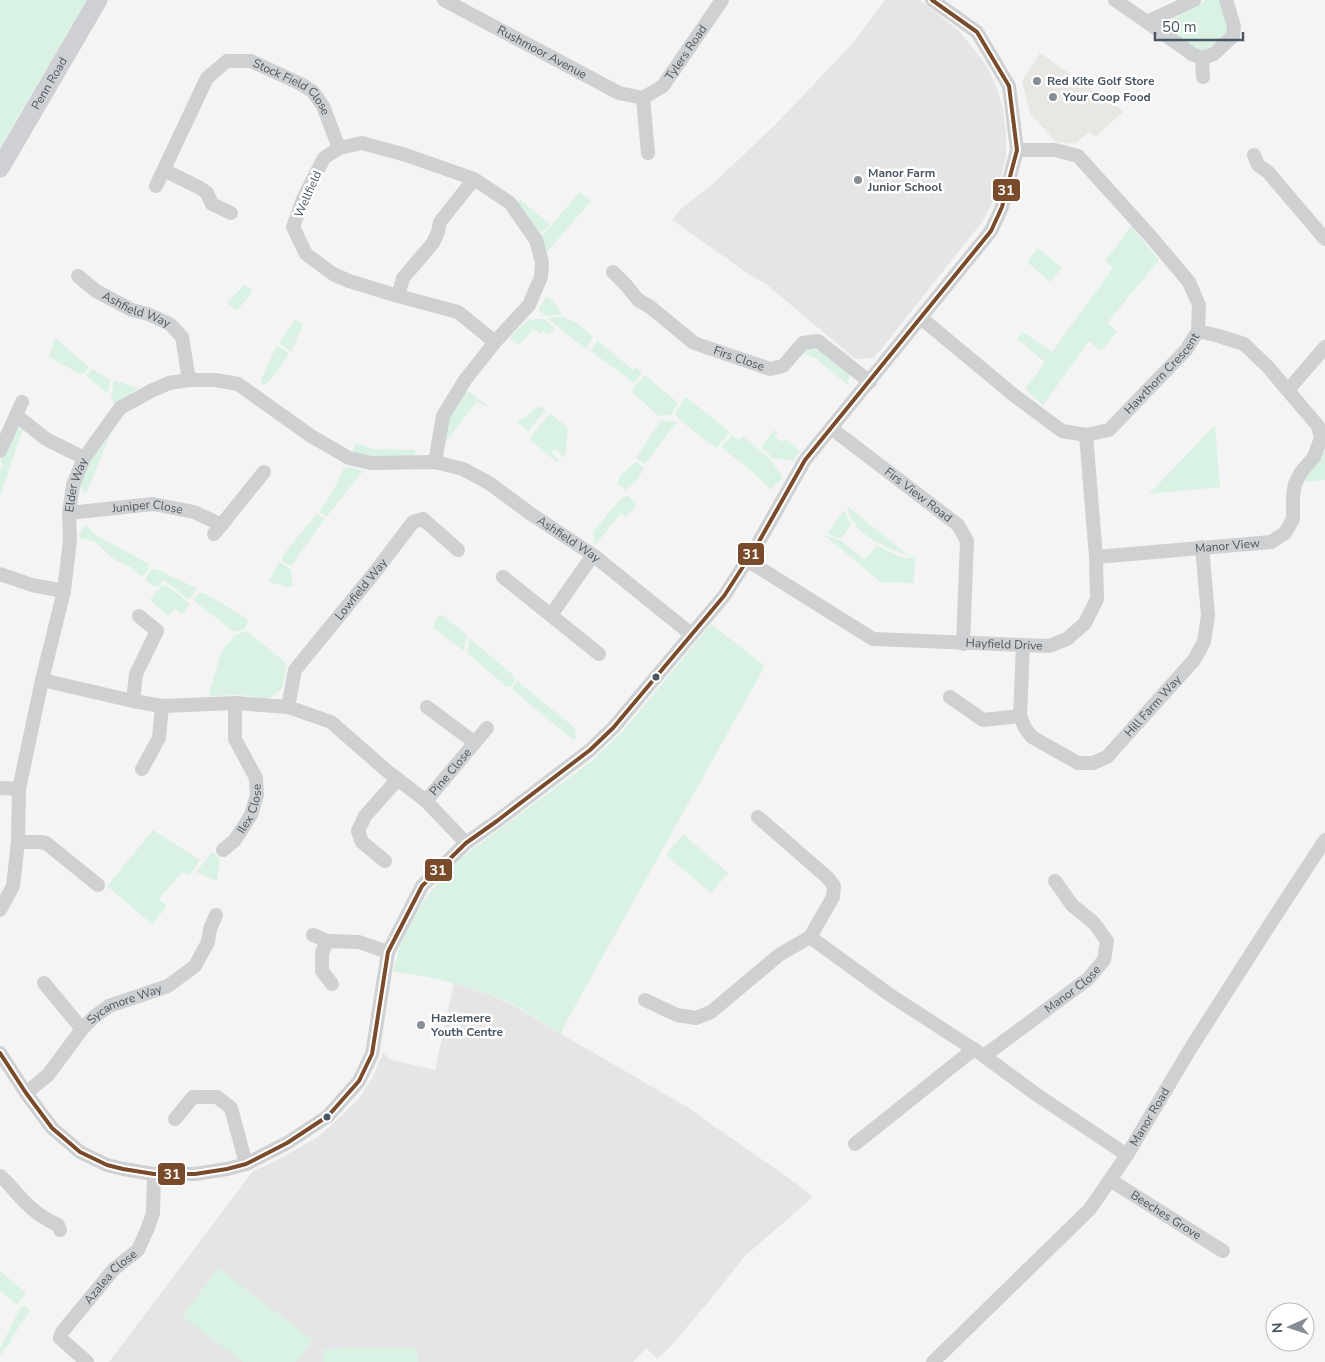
<svg xmlns="http://www.w3.org/2000/svg" width="1325" height="1362" font-family="'Nunito Sans',sans-serif">
<rect width="100%" height="100%" fill="#f4f4f4"/>
<polygon fill="#e8e7e3" points="1040,53 1118,107 1123,112 1095,137 1089,132 1075,144 1056,142 1030,113 1022,81"/>
<g fill="#e6e5e6">
<polygon points="885,0 920,0 959,31 976,52 986,65 997,88 1003,109 1006,133 1006,156 1001,178 992,204 982,222 874,358 855,359 766,284 750,275 672,220 680,210 715,182 777,123 852,44"/>
<polygon points="454,983 490,995 514,1006 556,1031 687,1107 797,1184 813,1197 744,1257 710,1300 669,1348 657,1359 646,1348 633,1362 109,1362 253,1171 269,1164 299,1148 319,1136 341,1116 359,1098 372,1078 383,1053 391,1060 435,1070"/>
</g>
<g fill="#d9f2e3">
<polygon points="0,0 87,0 0,148"/>
<polygon points="1206,0 1219,0 1222,2 1230,28 1226,38 1210,51 1194,51 1173,34 1171,18"/>
<polygon points="580,192 591,201 546,253 541,237"/>
<polygon points="519,199 550,224 539,235 531,221 518,203"/>
<polygon points="1131,226 1159,260 1107,323 1117,332 1101,351 1089,341 1043,405 1025,389 1045,362 1017,339 1023,332 1052,352 1113,268 1105,261"/>
<polygon points="1038,248 1062,268 1050,282 1027,262"/>
<polygon points="244,285 253,290 237,311 227,303"/>
<polygon points="546,296 553,301 562,314 546,316 538,310 544,301"/>
<polygon points="563,317 577,323 593,337 586,349 547,318"/>
<polygon points="295,319 303,324 291,352 279,343"/>
<polygon points="532,319 544,319 555,328 549,335 543,330 540,333 533,329 519,345 510,338 521,326"/>
<polygon points="55,338 89,367 85,373 78,373 49,357"/>
<polygon points="597,340 633,370 636,367 642,373 634,383 591,351"/>
<polygon points="278,346 289,354 277,372 265,385 262,384 261,380 276,347"/>
<path d="M810,349C824,349 839,366 850,374L848,385L815,358L814,357L812,358L804,352Z"/>
<polygon points="92,369 110,380 109,391 106,392 86,376"/>
<polygon points="645,375 678,403 671,415 659,416 631,391"/>
<polygon points="114,380 138,388 116,404 114,403 111,395"/>
<polygon points="468,391 488,406 486,407 477,401 446,442 442,437 443,427 464,393"/>
<polygon points="686,397 730,432 716,448 680,420 675,413"/>
<path d="M539,407H542L546,410L528,431L520,424L519,425L517,424L518,421C527,418 530,410 539,407Z"/>
<polygon points="550,413 568,428 565,458 555,449 551,453 559,460 558,463 529,439"/>
<polygon points="661,420 677,422 645,464 636,458"/>
<polygon points="1215,425 1220,487 1149,494"/>
<polygon points="18,428 23,429 0,496 0,470 3,465 1,461 2,456"/>
<polygon points="113,428 86,494 78,485 88,458"/>
<polygon points="774,430 777,433 775,437 782,442 785,439 800,451 793,461 773,458 761,447"/>
<polygon points="732,435 739,440 743,436 771,460 783,478 774,486 771,490 755,474 721,447"/>
<polygon points="355,443 375,449 416,450 414,456 391,459 352,454"/>
<path d="M1325,450V480L1304,482C1309,470 1320,463 1325,450Z"/>
<polygon points="636,462 644,468 638,479 625,490 617,483 622,474"/>
<polygon points="349,467 363,471 327,516 319,512 332,493 344,468"/>
<polygon points="628,496 637,504 626,517 621,513 595,545 593,532 621,498"/>
<path d="M847,506L909,556C884,546 853,536 847,506Z"/>
<polygon points="844,510 851,525 841,538 827,534"/>
<polygon points="317,514 324,519 293,564 288,565 281,559 290,546"/>
<path d="M85,525L96,535L149,564C149,570 145,575 141,576L129,566L115,560L94,541L82,539L79,537V534Z"/>
<polygon points="824,535 842,541 863,559 865,559 877,546 903,558 915,557 914,583 881,582"/>
<polygon points="278,563 282,563 291,570 293,586 288,587 269,582"/>
<polygon points="152,569 156,569 196,588 196,590 190,598 187,598 164,580 159,586 153,586 146,581 146,577"/>
<polygon points="166,585 189,603 189,606 182,614 175,608 168,616 150,600 157,591 158,591 162,586"/>
<polygon points="200,593 204,593 246,618 248,621 245,629 234,632 193,600"/>
<polygon points="442,615 467,635 464,651 433,627 438,616"/>
<path d="M711,624L765,666L564,1026L562,1034L556,1031C542,1023 529,1013 514,1005C478,987 432,976 393,972L400,944L416,911L440,880L462,857L593,760L624,730Z"/>
<path d="M247,631L286,663C287,669 283,682 282,689L268,699L241,695L211,696L209,694L221,652L235,635Z"/>
<polygon points="469,638 512,674 515,679 512,686 507,687 467,653"/>
<polygon points="517,681 575,728 576,739 573,740 512,689"/>
<polygon points="153,830 200,860 190,875 182,872 159,899 167,906 152,924 107,886"/>
<polygon points="683,834 728,873 711,893 666,855"/>
<polygon points="212,852 220,858 217,881 196,872"/>
<polygon points="218,1268 313,1340 296,1362 243,1362 182,1316"/>
<polygon points="0,1271 26,1293 18,1304 14,1303 0,1291"/>
<polygon points="21,1306 24,1306 31,1310 11,1338 12,1340 0,1355 0,1349"/>
<polygon points="417,1348 418,1362 323,1362 323,1349"/>
</g>
<g fill="none" stroke-linecap="round" stroke-linejoin="round">
<g stroke="#ced0d2" stroke-width="14">
<path id="s1" d="M444,0L619,93L643,98"/>
<polyline points="1115,0 1147,22 1194,0"/>
<polyline points="1147,22 1192,54 1202,58 1214,54 1233,36 1234,26 1226,0"/>
<polyline points="1202,58 1203,77"/>
<path id="s2" d="M643,98L663,86L722,0"/>
<polyline points="643,98 648,153"/>
<polyline points="1254,155 1258,165 1268,172 1325,239"/>
<polyline points="164,170 200,188 207,193 212,204 231,213"/>
<path id="s3" d="M156,186L207,78L227,61H251L303,85L313,92L323,106L339,148"/>
<path id="s4" d="M613,272L626,285L638,300L649,306L694,343L770,369L783,366L803,343L818,341L870,382"/>
<path id="s5" d="M78,276L96,291L132,310L148,314L170,324L182,337L189,380"/>
<polyline points="398,296 458,312 495,342"/>
<path id="s6" d="M921,318L1015,396L1062,431L1086,435L1109,430L1186,350L1198,331L1199,305L1189,282L1152,238L1078,156L1055,150H1017"/>
<polyline points="1198,331 1219,336 1244,344 1268,367 1318,426 1321,438 1325,439"/>
<polyline points="1288,390 1325,347"/>
<polyline points="17,416 46,439 84,458"/>
<path id="s7" d="M831,428L958,525L967,541L963,644"/>
<polyline points="0,451 22,402"/>
<polyline points="435,462 443,416 465,380 495,342 529,305 541,277 542,262 536,240 510,203 474,179 406,155 362,143 339,148 324,158 303,199 293,227 306,254 333,274 349,281 398,296 403,278 433,243 438,232 440,222 474,179"/>
<path id="s8" d="M69,513L153,504L194,512L222,525"/>
<polyline points="214,534 264,472"/>
<path id="s9" d="M1096,557L1271,542L1285,533L1293,519V495L1295,484L1301,472L1314,457L1321,438"/>
<path id="s10" d="M747,560L873,639L1049,646L1067,639L1085,623L1097,599L1096,557L1086,435"/>
<polyline points="0,574 32,585 64,591"/>
<polyline points="503,577 599,654"/>
<polyline points="551,615 593,555"/>
<path id="s11" d="M1023,646L1020,716L1025,728L1032,737L1078,763H1093L1107,757L1194,660L1204,642L1208,615L1202,547"/>
<polyline points="42,680 133,701 162,706 235,703 288,707 331,722 387,771 426,801 466,843"/>
<polyline points="950,697 983,720 1020,716"/>
<polyline points="133,701 136,674 157,631 139,616"/>
<path id="s12" d="M288,707L295,670L375,572L413,522L423,519L458,550"/>
<polyline points="427,707 474,742"/>
<polyline points="142,769 159,738 162,706"/>
<polyline points="0,788 19,789"/>
<path id="s13" d="M426,801L487,728"/>
<polyline points="758,817 828,878 834,886 833,897 810,937"/>
<polyline points="18,842 40,842 46,843 98,885"/>
<path id="s14" d="M223,850L235,840L251,815L257,795L256,778L235,739V703"/>
<polyline points="385,861 362,842 358,831 365,816 398,779"/>
<path id="s15" d="M0,910L13,886L18,842L19,789L42,680L64,591L70,540L69,513L73,485L84,458L120,408L151,391L169,383L189,380H215L238,384L311,436L349,458L371,463L435,462L463,469L489,483L531,514L593,555L691,634"/>
<polyline points="313,935 327,941"/>
<polyline points="44,983 82,1029"/>
<polyline points="332,984 322,971 322,953 327,941 359,942 388,952"/>
<polyline points="645,1000 677,1015 696,1018 711,1012 779,955 810,937 890,995 984,1056 1037,1095 1127,1155"/>
<polyline points="0,1053 26,1093 52,1128 80,1152 107,1165 123,1169 154,1174 195,1174 227,1169 246,1164 287,1143 328,1116 359,1081 372,1054 388,952 422,886 466,843 497,821 590,750 613,728 724,596 757,545 805,460 991,231 1002,207 1017,150 1009,86 977,32 932,0"/>
<path id="s16" d="M984,1056L1088,979L1104,960L1107,941L1094,923L1072,905L1055,881"/>
<path id="s17" d="M26,1093L48,1075L82,1029L94,1017L109,1006L168,986L195,966L208,942L210,929L216,915"/>
<polyline points="175,1119 193,1097 217,1097 231,1108 246,1164"/>
<polyline points="855,1144 974,1049"/>
<path d="M0,1176C9,1183 14,1191 22,1199C32,1210 44,1219 58,1225L60,1230"/>
<path id="s18" d="M1110,1180L1223,1251"/>
<path id="s19" d="M87,1362L60,1338L62,1332L114,1269L138,1250L147,1230L153,1213L154,1174"/>
<path id="s20" d="M933,1362L1090,1209L1127,1155L1192,1046L1274,918L1325,840"/>
</g>
<path stroke="#ced0d4" stroke-width="19" id="s21" d="M0,168L98,0"/>
<g stroke="#fff" stroke-width="8">
<polyline id="bus-1" points="0,1053 26,1093 52,1128 80,1152 107,1165 123,1169 154,1174 195,1174 227,1169 246,1164 287,1143 328,1116 359,1081 372,1054 388,952 422,886 466,843 497,821 590,750 613,728 724,596 757,545 805,460 991,231 1002,207 1017,150 1009,86 977,32 932,0"/>
</g>
<use href="#bus-1" stroke="#7a4b2a" stroke-width="4"/>
</g>
<g fill="#868d94" stroke="#fff" stroke-width="2">
<circle cx="1037" cy="81" r="5"/>
<circle cx="1053" cy="97" r="5"/>
<circle cx="858" cy="180" r="5"/>
<circle cx="421" cy="1025" r="5"/>
</g>
<g fill="#4a5661" stroke="#fff" stroke-width="2">
<circle cx="656" cy="677" r="4.5"/>
<circle cx="327" cy="1117" r="4.5"/>
</g>
<g text-anchor="middle" stroke-width="5" stroke-linejoin="round" paint-order="stroke">
<g font-size="12" fill="#4a5661" stroke="#fff">
<text dy="4" stroke="none"><textPath href="#s1" startOffset="111">Rushmoor Avenue</textPath></text>
<text dy="4" stroke="none"><textPath href="#s2" startOffset="64">Tylers Road</textPath></text>
<text dy="4" stroke="none"><textPath href="#s21" startOffset="98">Penn Road</textPath></text>
<text dy="4" stroke="none"><textPath href="#s3" startOffset="219">Stock Field Close</textPath></text>
<text transform="translate(308 194) rotate(-66)" y="4">Wellfield</text>
<text dy="4" stroke="none"><textPath href="#s5" startOffset="68">Ashfield Way</textPath></text>
<text dy="4" stroke="none"><textPath href="#s4" startOffset="156">Firs Close</textPath></text>
<text dy="4" stroke="none"><textPath href="#s6" startOffset="306">Hawthorn Crescent</textPath></text>
<text dy="4" stroke="none"><textPath href="#s15" startOffset="435">Elder Way</textPath></text>
<text dy="4" stroke="none"><textPath href="#s7" startOffset="110">Firs View Road</textPath></text>
<text dy="4" stroke="none"><textPath href="#s8" startOffset="79">Juniper Close</textPath></text>
<text dy="4" stroke="none"><textPath href="#s15" startOffset="1026">Ashfield Way</textPath></text>
<text dy="4" stroke="none"><textPath href="#s9" startOffset="132">Manor View</textPath></text>
<text dy="4" stroke="none"><textPath href="#s12" startOffset="142">Lowfield Way</textPath></text>
<text dy="4" stroke="none"><textPath href="#s10" startOffset="280">Hayfield Drive</textPath></text>
<text dy="4" stroke="none"><textPath href="#s11" startOffset="246">Hill Farm Way</textPath></text>
<text dy="4" stroke="none"><textPath href="#s13" startOffset="38">Pine Close</textPath></text>
<text dy="4" stroke="none"><textPath href="#s14" startOffset="51">Ilex Close</textPath></text>
<text dy="4" stroke="none"><textPath href="#s16" startOffset="111">Manor Close</textPath></text>
<text dy="4" stroke="none"><textPath href="#s17" startOffset="136">Sycamore Way</textPath></text>
<text dy="4" stroke="none"><textPath href="#s20" startOffset="329">Manor Road</textPath></text>
<text dy="4" stroke="none"><textPath href="#s18" startOffset="66">Beeches Grove</textPath></text>
<text dy="4" stroke="none"><textPath href="#s19" startOffset="116">Azalea Close</textPath></text>
</g>
<g font-size="12" font-weight="bold" fill="#4a5661" stroke="#fff" text-anchor="start">
<text x="1047" y="85">Red Kite Golf Store</text>
<text x="1063" y="101">Your Coop Food</text>
<text x="868" y="177">Manor Farm<tspan x="868" dy="14">Junior School</tspan></text>
<text x="431" y="1022">Hazlemere<tspan x="431" dy="14">Youth Centre</tspan></text>
</g>
</g>
<g stroke="#fff" stroke-width="2">
<rect x="992" y="178" width="29" height="24" rx="5" fill="#7a4b2a"/>
<rect x="737" y="542" width="28" height="24" rx="5" fill="#7a4b2a"/>
<rect x="424" y="858" width="29" height="24" rx="5" fill="#7a4b2a"/>
<rect x="157" y="1162" width="29" height="24" rx="5" fill="#7a4b2a"/>
</g>
<g font-size="14" text-anchor="middle" font-weight="bold" fill="#fff">
<text x="1006" y="195">31</text>
<text x="751" y="559">31</text>
<text x="438" y="875">31</text>
<text x="172" y="1179">31</text>
</g>
<g transform="translate(1290 1327) rotate(267)"><circle r="24" fill="#ffffff" stroke="#b7bbc0"/>
<path d="M0-4L9 19L0 12L-9 19Z" fill="#868d94"/>
<text y="-8" font-size="14" font-weight="bold" text-anchor="middle" fill="#4a5661">N</text>
</g>
<path d="M1155 32v8h88v-8" fill="none" stroke="#4a5661" stroke-width="2.5"/>
<text x="1162" y="32" font-size="15" fill="#4a5661" stroke="#ffffff" stroke-width="4" paint-order="stroke">50 m</text>
</svg>
